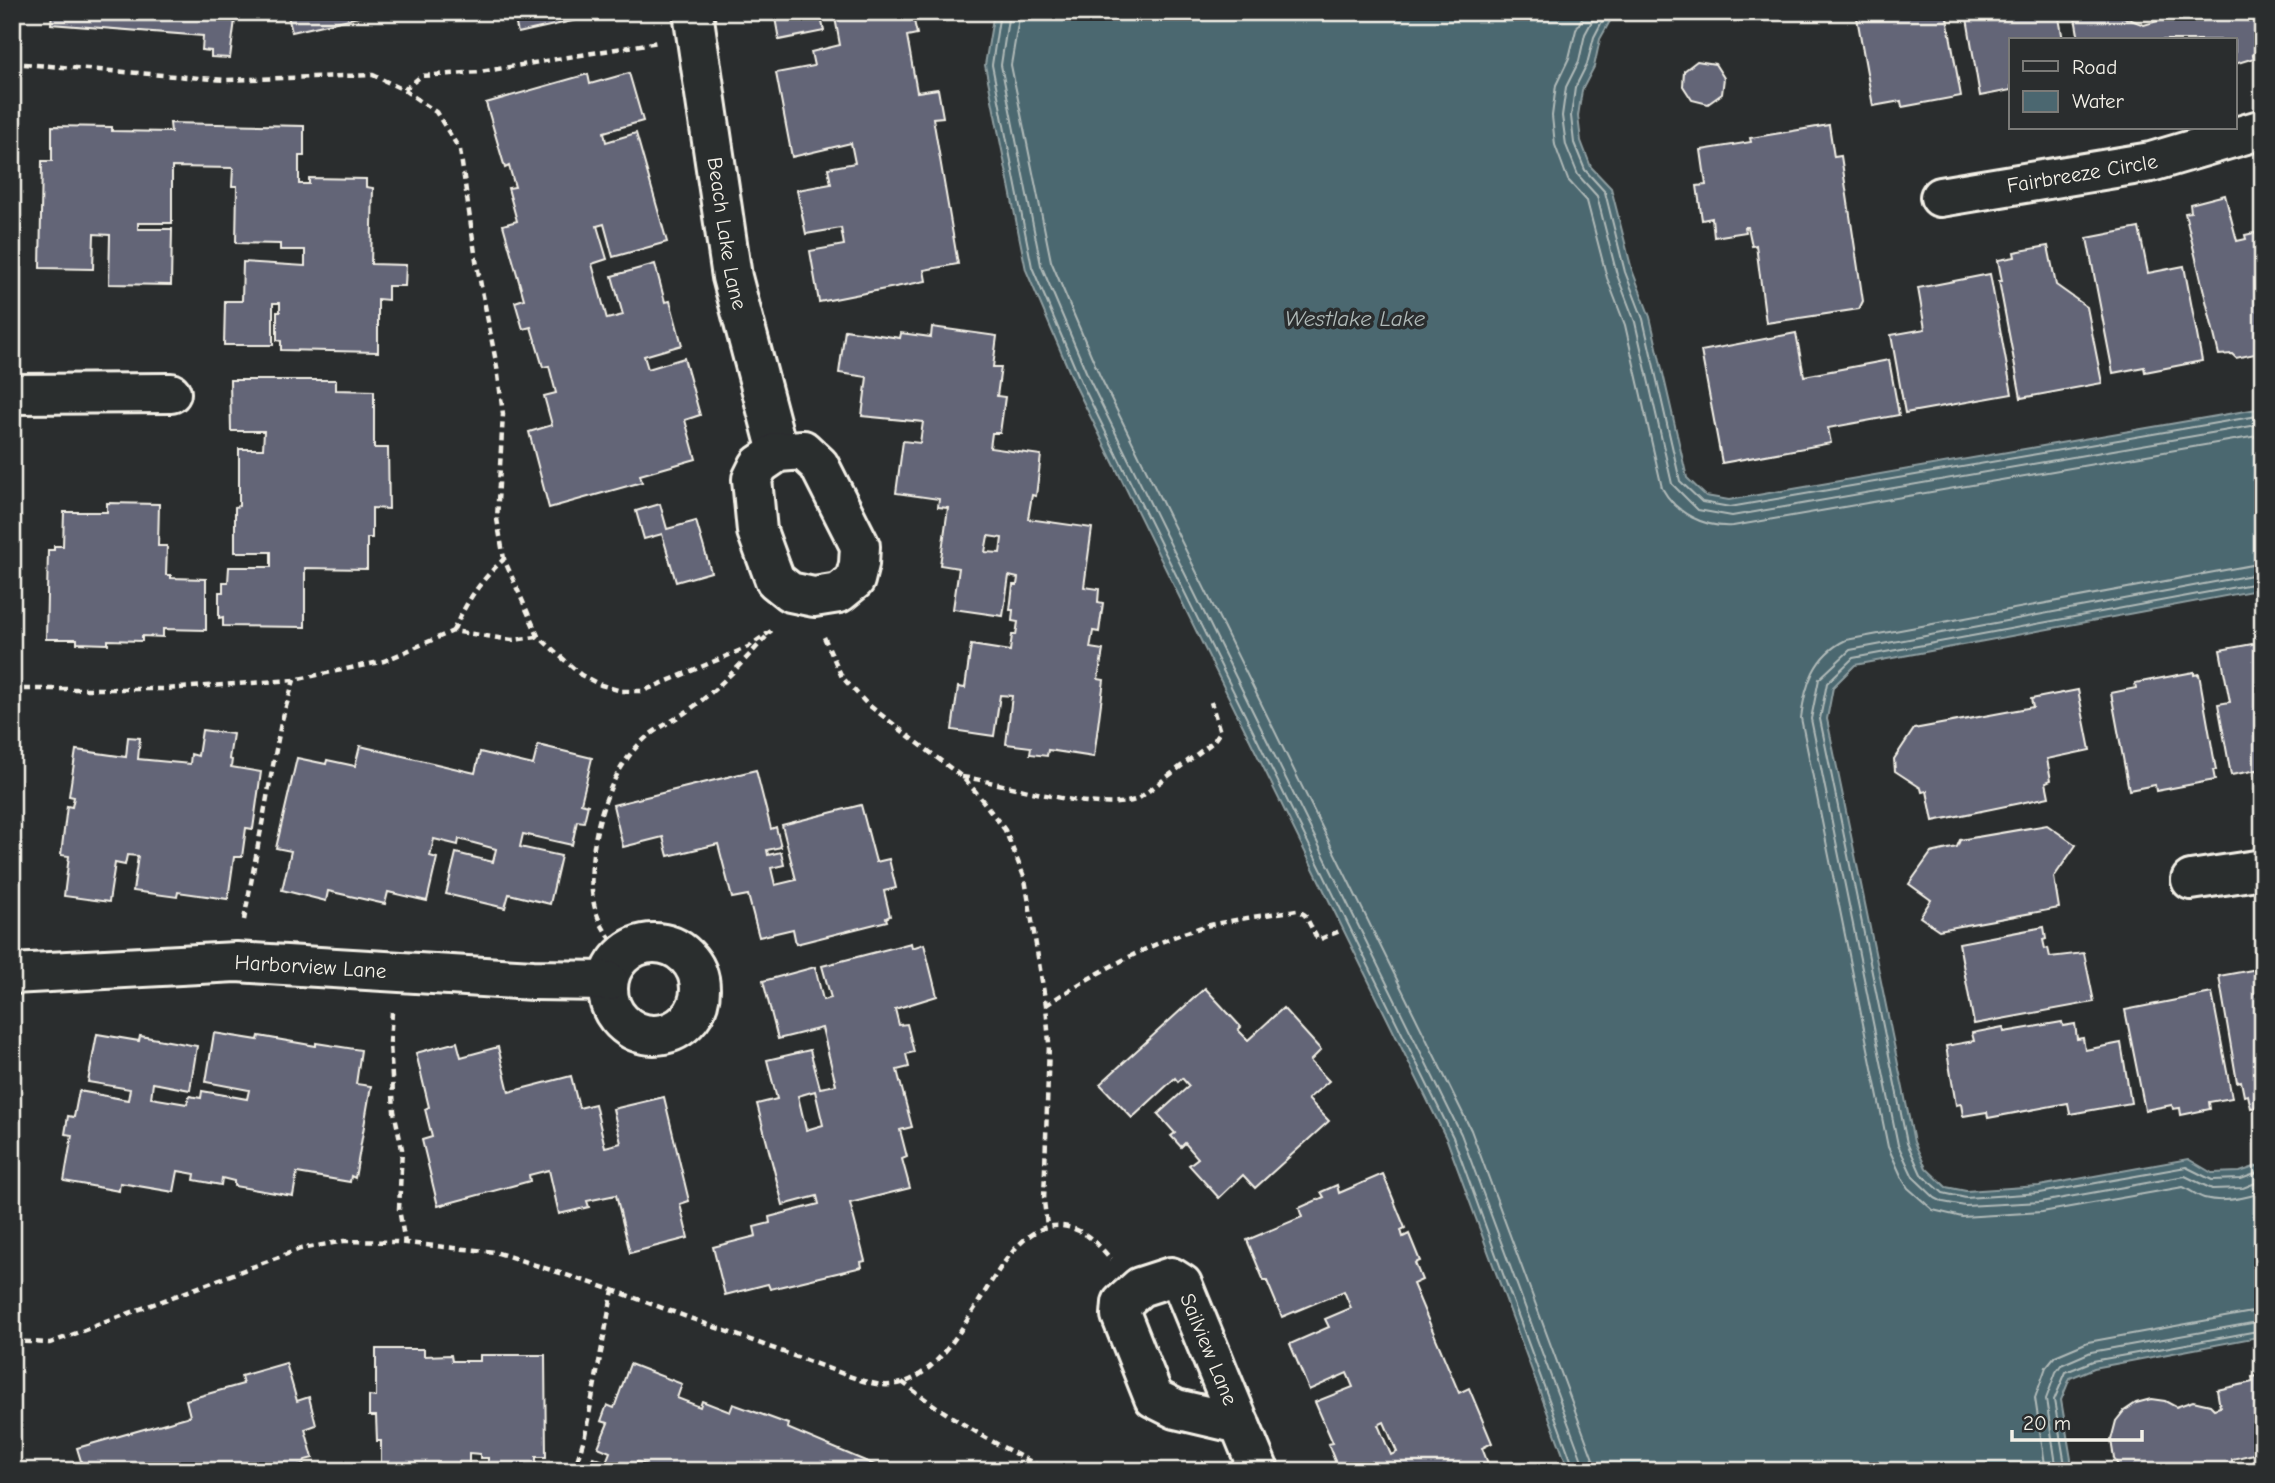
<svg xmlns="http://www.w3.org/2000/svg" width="2275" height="1483" font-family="'Comic Neue',sans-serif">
<rect width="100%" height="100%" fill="#2a2d2e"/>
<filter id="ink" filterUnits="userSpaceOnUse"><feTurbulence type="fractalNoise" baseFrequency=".0143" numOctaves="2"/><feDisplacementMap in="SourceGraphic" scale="14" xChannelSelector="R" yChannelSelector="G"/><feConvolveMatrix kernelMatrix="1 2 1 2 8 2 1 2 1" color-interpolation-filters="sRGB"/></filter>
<g filter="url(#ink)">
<polygon fill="#4b6770" stroke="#8f9ea0" stroke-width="2" points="994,12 1615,12 1600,39 1594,67 1582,90 1578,116 1581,141 1591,167 1611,188 1632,270 1650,317 1687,478 1706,496 1729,500 2263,408 2263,589 1855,665 1833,687 1827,719 1914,1142 1926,1168 1946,1187 1966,1191 2039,1186 2188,1159 2212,1173 2240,1172 2263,1164 2263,1336 2094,1368 2070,1378 2061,1400 2073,1471 1569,1471 1447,1140 1076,387 1026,270 985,65"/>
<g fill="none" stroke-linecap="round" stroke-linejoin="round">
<g stroke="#b0bab8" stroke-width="2">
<polyline points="1000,12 992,65 1032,267 1082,384 1453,1137 1575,1471"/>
<polyline points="1009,12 1001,65 1041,265 1090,381 1461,1134 1583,1463 1584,1471"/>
<polyline points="1020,12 1011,65 1051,261 1100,376 1471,1130 1593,1459 1595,1471"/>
<path d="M1585,12L1576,30L1569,58L1556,85L1552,116L1555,145L1568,180L1587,201L1607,278L1625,325L1662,488C1676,514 1705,528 1733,526L2263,435"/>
<polyline points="1597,12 1585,34 1579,61 1566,87 1562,116 1566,145 1578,175 1597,196 1617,275 1635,322 1672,484 1698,510 1732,516 2263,424"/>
<polyline points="1607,12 1594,37 1587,64 1575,88 1571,116 1574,143 1585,170 1605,192 1625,272 1643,319 1680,481 1702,502 1730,507 2263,415"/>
<path d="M2263,563L1846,640C1814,655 1805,685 1801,718L1888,1147L1903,1180L1908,1188L1933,1210L1962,1217L2042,1212L2183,1187C2190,1190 2197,1196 2204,1198C2223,1203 2246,1198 2263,1192"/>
<polyline points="2263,573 1850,650 1819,679 1811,719 1898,1145 1913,1177 1935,1198 1943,1202 1965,1206 2041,1202 2185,1176 2212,1189 2243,1188 2263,1180"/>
<polyline points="2263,582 1853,658 1827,683 1820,719 1907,1143 1921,1174 1943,1193 1966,1198 2040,1193 2186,1167 2212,1180 2241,1179 2263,1171"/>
<polyline points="2046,1471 2035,1398 2046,1367 2055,1356 2088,1342 2263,1310"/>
<polyline points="2057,1471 2046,1399 2056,1372 2061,1365 2091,1352 2263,1321"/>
<polyline points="2066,1471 2054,1400 2066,1372 2093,1361 2263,1330"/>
</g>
</g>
<g fill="#636577" stroke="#f4f1e8" stroke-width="2" fill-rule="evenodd">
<polygon points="52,12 236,12 230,58 211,57 211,51 202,50 203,36 51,24"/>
<polygon points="287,12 380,12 292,32"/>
<polygon points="513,12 594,12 595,16 518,33"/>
<polygon points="774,12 820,12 824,31 779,40"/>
<polygon points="834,12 912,12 917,34 907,36 917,92 938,89 943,117 933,118 958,264 924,270 926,281 819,302 810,251 844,245 841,228 806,234 797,190 831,184 828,168 855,163 851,143 792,157 776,73 814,66 811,52 840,45"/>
<polygon points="1856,12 1946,12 1961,96 1902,107 1901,101 1873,106"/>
<polygon points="1966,12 2058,12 2063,40 2011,40 2011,90 1980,96"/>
<polygon points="2074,12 2111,12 2144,25 2188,12 2194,14 2263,12 2263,52 2253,55 2254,58 2235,64 2235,40 2079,40"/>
<polygon points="1697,61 1715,64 1724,78 1722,94 1708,104 1692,100 1683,86 1684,71"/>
<polygon points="629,73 643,121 604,132 606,142 636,133 667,242 613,257 604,224 597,226 607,259 592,264 607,319 623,315 612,276 655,264 665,302 670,301 682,345 644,356 648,369 684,358 700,415 685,420 696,459 640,475 642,482 549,508 529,432 552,425 544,396 556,393 549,366 543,367 531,327 523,329 515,302 524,299 503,225 517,221 508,188 515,187 509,166 505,168 486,103 588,74 590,84"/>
<polygon points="170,123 304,126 304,156 299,156 299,184 309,184 309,178 366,179 366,187 373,188 371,264 406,265 405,286 388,286 388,300 378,299 378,352 281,350 281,341 277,340 277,312 280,312 280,303 273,303 273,345 224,345 225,301 242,301 243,262 305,266 305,250 280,250 280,244 236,243 237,186 232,186 233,168 172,167 172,223 138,223 138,229 172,229 171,285 109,284 110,235 94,234 93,269 40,268 42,161 52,161 52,126 112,127 112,131 171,132"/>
<polygon points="1829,125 1834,157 1841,156 1863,301 1859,309 1766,323 1756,245 1752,246 1748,227 1745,227 1746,232 1714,237 1712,218 1702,220 1697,186 1706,185 1701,150 1751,142 1750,138"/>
<polygon points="2225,195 2237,241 2246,239 2245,235 2263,231 2263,347 2256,348 2255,354 2236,358 2232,354 2219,355 2185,213 2191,212 2190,204"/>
<polygon points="2139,228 2148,273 2184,266 2202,361 2145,372 2144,367 2113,373 2087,238"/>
<polygon points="2048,246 2056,285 2087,307 2102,383 2021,398 1999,281 2002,281 1998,260 2015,257 2014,252"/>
<polygon points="1990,274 2012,394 1905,413 1891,335 1925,329 1918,288"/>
<path d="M932,327L997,336L993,367H1001L997,396L1005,397L1000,433H992L990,448L1041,455L1036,496L1032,495L1028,519L1092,528L1084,587L1099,589L1098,602L1103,603L1099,632L1093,631L1090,648L1103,650L1098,679L1104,680L1094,757L1048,750L1047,756L1030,754L1031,747L1006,744L1012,696L1000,695L994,736L952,730L958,687L965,688L971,645L1010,651L1012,635H1016L1018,622L1012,621L1013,610H1010L1013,585H1017L1018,578L1009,576L1003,616L953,609L959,568L940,565L948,508L938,507L939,499L896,493L903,441L920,443L923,422L862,416L867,377L839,373L845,330L900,338L901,333L931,337ZM988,536L1002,538L1000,553L985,552Z"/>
<polygon points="1796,333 1804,376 1889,360 1899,415 1828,428 1831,443 1722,463 1701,351"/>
<polygon points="230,380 336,380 336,390 374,391 374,448 388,448 389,509 372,508 372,538 367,538 367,569 305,568 305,627 223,626 223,617 219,618 219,592 223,592 223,582 228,582 229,567 271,567 271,552 235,552 235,507 239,506 239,449 263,449 264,431 231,431"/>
<polygon points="107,503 159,504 158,546 167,546 166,575 171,575 171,578 206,579 206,630 163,629 163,637 142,636 142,641 108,640 108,644 77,643 77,639 46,639 48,550 54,550 54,546 63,546 64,512 107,512"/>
<polygon points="660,504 667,529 696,521 711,572 676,582 662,534 644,539 636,511"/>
<polygon points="2263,642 2263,769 2231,775 2218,704 2230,702 2220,650"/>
<polygon points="2194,672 2194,675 2199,674 2216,770 2213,770 2215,780 2156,791 2155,785 2129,790 2111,693 2136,688 2135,683"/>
<polygon points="2078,690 2090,750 2047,759 2051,780 2046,782 2049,797 1933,821 1927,791 1922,792 1921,788 1895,771 1894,759 1914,729 2033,707 2031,699"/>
<polygon points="202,730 233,734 229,759 232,760 231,767 261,772 253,829 246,828 242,857 234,857 228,899 178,892 177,897 133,891 138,856 127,855 125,865 115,863 109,902 64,896 69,856 61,855 67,806 72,807 74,797 69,796 76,750 126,757 128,737 140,738 138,759 190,764 191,754 198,756"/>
<polygon points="538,745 592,758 581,803 588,805 584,822 577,821 572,845 523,834 520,847 561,856 550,904 509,894 505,908 446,894 456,853 493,862 496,849 459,839 458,845 434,839 430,856 437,858 427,901 388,892 385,904 328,891 326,901 282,890 291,851 276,848 297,758 326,764 327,760 355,766 360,746 475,773 480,752 533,765"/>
<polygon points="756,770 771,829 776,827 781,847 767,850 768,855 781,852 784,865 771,868 775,885 796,880 782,825 861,805 876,862 889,859 896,888 884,891 890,916 886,918 887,921 796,944 793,929 759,937 748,895 732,898 718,844 668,856 663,837 623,847 613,805"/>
<polygon points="2047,825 2076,845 2054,877 2059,908 1939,930 1920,917 1931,900 1909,884 1931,853 1957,847 1960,840"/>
<polygon points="2044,927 2046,939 2043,940 2045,949 2048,948 2050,957 2084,953 2094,1002 1974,1024 1959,943"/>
<path d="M911,943L912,948L924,944L937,996L895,1009L899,1025L907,1024L914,1052L906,1054L909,1067L897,1070L912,1127L900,1130L907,1157L902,1159L910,1188L850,1203L865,1261L861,1262L862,1267L770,1289L768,1284L725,1295L713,1247L756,1236L754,1227L770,1223L769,1217L819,1204L817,1196L783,1205L757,1104L777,1099L767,1060L810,1050L820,1088L836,1085L822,1028L778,1039L763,981L815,967L823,1000L831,998L822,966ZM815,1091L823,1125L806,1130L798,1096Z"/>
<polygon points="2263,968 2263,1106 2251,1108 2248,1095 2244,1096 2241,1081 2237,1082 2219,976"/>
<polygon points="1205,988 1241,1027 1238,1030 1248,1040 1283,1008 1321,1050 1310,1061 1329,1081 1308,1099 1329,1121 1255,1188 1243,1175 1219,1198 1189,1165 1198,1158 1185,1143 1181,1147 1171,1136 1175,1133 1158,1114 1189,1086 1182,1078 1178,1082 1175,1078 1132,1118 1100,1084"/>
<polygon points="2212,993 2232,1098 2209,1102 2210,1109 2181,1115 2180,1108 2173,1109 2172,1105 2145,1110 2125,1010"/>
<polygon points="2062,1022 2063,1026 2075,1024 2077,1039 2083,1038 2085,1050 2121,1043 2131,1103 2070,1114 2068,1103 1988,1118 1987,1112 1963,1116 1961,1104 1956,1105 1946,1046 1974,1041 1972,1033 2003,1027 2004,1032"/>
<polygon points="214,1033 258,1040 259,1036 316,1046 316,1043 361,1050 356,1084 371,1086 355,1178 351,1176 350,1182 297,1173 293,1196 234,1186 234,1181 222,1178 221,1185 194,1180 195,1174 178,1171 174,1192 120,1183 119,1191 64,1181 72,1135 65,1134 68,1116 74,1117 79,1091 128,1100 130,1089 88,1082 97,1034 139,1041 140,1036 197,1046 190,1090 153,1083 151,1098 187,1104 189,1096 201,1098 202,1091 247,1099 249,1090 206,1082"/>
<polygon points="457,1042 461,1057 498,1047 509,1092 571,1076 579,1108 595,1104 605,1147 621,1143 613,1109 664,1097 689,1201 680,1204 688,1238 630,1253 616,1195 587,1201 589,1207 559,1214 549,1170 529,1175 530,1181 438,1206 422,1140 432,1137 425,1109 429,1107 416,1053"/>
<path d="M1383,1174L1405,1228L1401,1230L1403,1237L1409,1234L1420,1261L1415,1263L1422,1280L1413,1284L1459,1393L1469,1388L1492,1443L1482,1448L1491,1471H1339L1328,1444L1333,1443L1315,1402L1353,1387L1347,1373L1309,1390L1290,1344L1329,1327L1325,1319L1351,1308L1344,1291L1282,1317L1267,1281H1264L1247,1240L1302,1217L1299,1208L1324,1197L1321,1192L1337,1185L1339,1193ZM1384,1422L1397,1452L1391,1455L1378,1425Z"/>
<polygon points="376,1349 424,1349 424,1356 451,1355 452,1361 480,1361 480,1355 545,1355 546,1457 536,1457 536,1471 488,1471 488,1458 480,1458 480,1454 469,1453 469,1471 381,1471 381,1441 377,1441 376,1416 369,1416 369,1396 376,1397"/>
<polygon points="286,1363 297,1401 309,1397 316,1425 305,1429 313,1458 305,1460 303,1465 282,1471 275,1469 268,1471 84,1471 77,1448 190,1416 186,1400 243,1384 241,1376"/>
<polygon points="630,1364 682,1384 677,1398 700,1407 702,1401 730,1412 733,1404 788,1424 787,1428 889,1471 644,1471 646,1465 637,1462 634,1471 587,1471 593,1457 606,1462 610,1452 598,1447 608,1423 601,1421 607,1405 614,1408"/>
<polygon points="2263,1375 2263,1466 2257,1467 2254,1454 2232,1459 2232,1471 2122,1471 2114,1459 2111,1440 2116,1421 2124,1411 2136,1403 2151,1399 2165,1401 2176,1407 2193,1401 2210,1405 2214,1409 2220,1407 2217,1390 2253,1382 2252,1377"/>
</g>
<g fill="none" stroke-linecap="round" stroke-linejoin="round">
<g stroke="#f4f1e8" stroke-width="44">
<g id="minor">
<path id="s1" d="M693,12L732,277L778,452"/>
<path id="s2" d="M1940,197L2151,162L2263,129"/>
<polyline points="12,394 171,393"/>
<polygon points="803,450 819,465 860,546 859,564 855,580 839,593 814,597 790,592 775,580 757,531 752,479 759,465 778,452"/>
<polyline points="2191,880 2263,869"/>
<circle cx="654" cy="989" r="46"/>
<path id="s3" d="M12,974L236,962L533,980L608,981"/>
<path id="s4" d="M1240,1424L1176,1409L1154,1398L1121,1315L1122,1303L1140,1287L1171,1277L1182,1284L1259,1471"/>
</g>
</g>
<g stroke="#f4f1e8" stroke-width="4.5" stroke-dasharray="7 5" stroke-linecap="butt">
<polyline points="12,63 225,80 373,75 404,90 436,112 460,150 476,260 497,367 503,414 497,519 504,559 538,636 581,675 601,685 621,691 643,691 677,677 748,647 771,631 773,627"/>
<polyline points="404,90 421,76 480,72 658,42"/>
<path d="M453,631C467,601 479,582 504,559"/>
<polyline points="824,637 842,677 866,703 962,777 976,792 1005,830 1025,879 1046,1005 1049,1043 1044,1201 1047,1226"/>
<polyline points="12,689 164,689 294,680 384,661 453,631 512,640 537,637"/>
<path d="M962,777C1010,783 1095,815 1138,799L1213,742L1220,732L1211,702"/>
<polyline points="244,920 281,723 294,680"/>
<path d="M612,940C593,918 590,893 592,865C595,820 612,766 648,736C662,725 679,718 693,707C720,687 743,662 766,637"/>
<path d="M1046,1005C1088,977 1157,939 1206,926C1236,919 1267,915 1297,910L1305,915L1318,940L1342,930"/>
<polyline points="392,1012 390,1043 394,1111 402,1149 399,1209 405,1243"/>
<path d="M12,1341L50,1343L300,1249L344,1241L396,1242L495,1252L613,1290L860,1380C867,1382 875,1384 882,1385C973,1391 994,1191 1079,1231C1092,1237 1102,1249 1111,1259"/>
<path d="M902,1382C948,1417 997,1446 1050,1471"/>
<polyline points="574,1471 585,1435 613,1290"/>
</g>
<use href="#minor" stroke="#2a2d2e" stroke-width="38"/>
</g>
</g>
<g text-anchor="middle" stroke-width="7" stroke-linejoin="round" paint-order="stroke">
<g font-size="21" fill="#f4f1e8" stroke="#2a2d2e">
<text dy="7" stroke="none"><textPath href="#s2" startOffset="144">Fairbreeze Circle</textPath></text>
<text dy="7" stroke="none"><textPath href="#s1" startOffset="224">Beach Lake Lane</textPath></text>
<text dy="7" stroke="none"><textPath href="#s3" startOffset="299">Harborview Lane</textPath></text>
<text dy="7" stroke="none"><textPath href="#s4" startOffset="332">Sailview Lane</textPath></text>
</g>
<g font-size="23" font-style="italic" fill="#b0bab8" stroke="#2a2d2e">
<text x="1355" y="326">Westlake Lake</text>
</g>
</g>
<rect width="2275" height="1483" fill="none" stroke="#2a2d2e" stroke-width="42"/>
<rect x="21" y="21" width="2233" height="1441" fill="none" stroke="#f4f1e8" stroke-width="2.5" filter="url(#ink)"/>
<rect x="2009" y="38" width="228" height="91" fill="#2a2d2e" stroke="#7b7b78" stroke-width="2"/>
<rect x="2023" y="61" width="35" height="10" fill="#2a2d2e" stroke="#7b7b78" stroke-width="2"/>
<text x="2072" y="74" font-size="21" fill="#f4f1e8">Road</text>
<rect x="2023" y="91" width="35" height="21" fill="#4b6770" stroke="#7b7b78" stroke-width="2"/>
<text x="2072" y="108" font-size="21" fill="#f4f1e8">Water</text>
<path d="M2012 1430v10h130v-10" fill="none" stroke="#f4f1e8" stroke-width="3.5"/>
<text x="2023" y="1430" font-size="21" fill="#f4f1e8" stroke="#2a2d2e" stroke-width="5" paint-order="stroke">20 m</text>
</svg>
